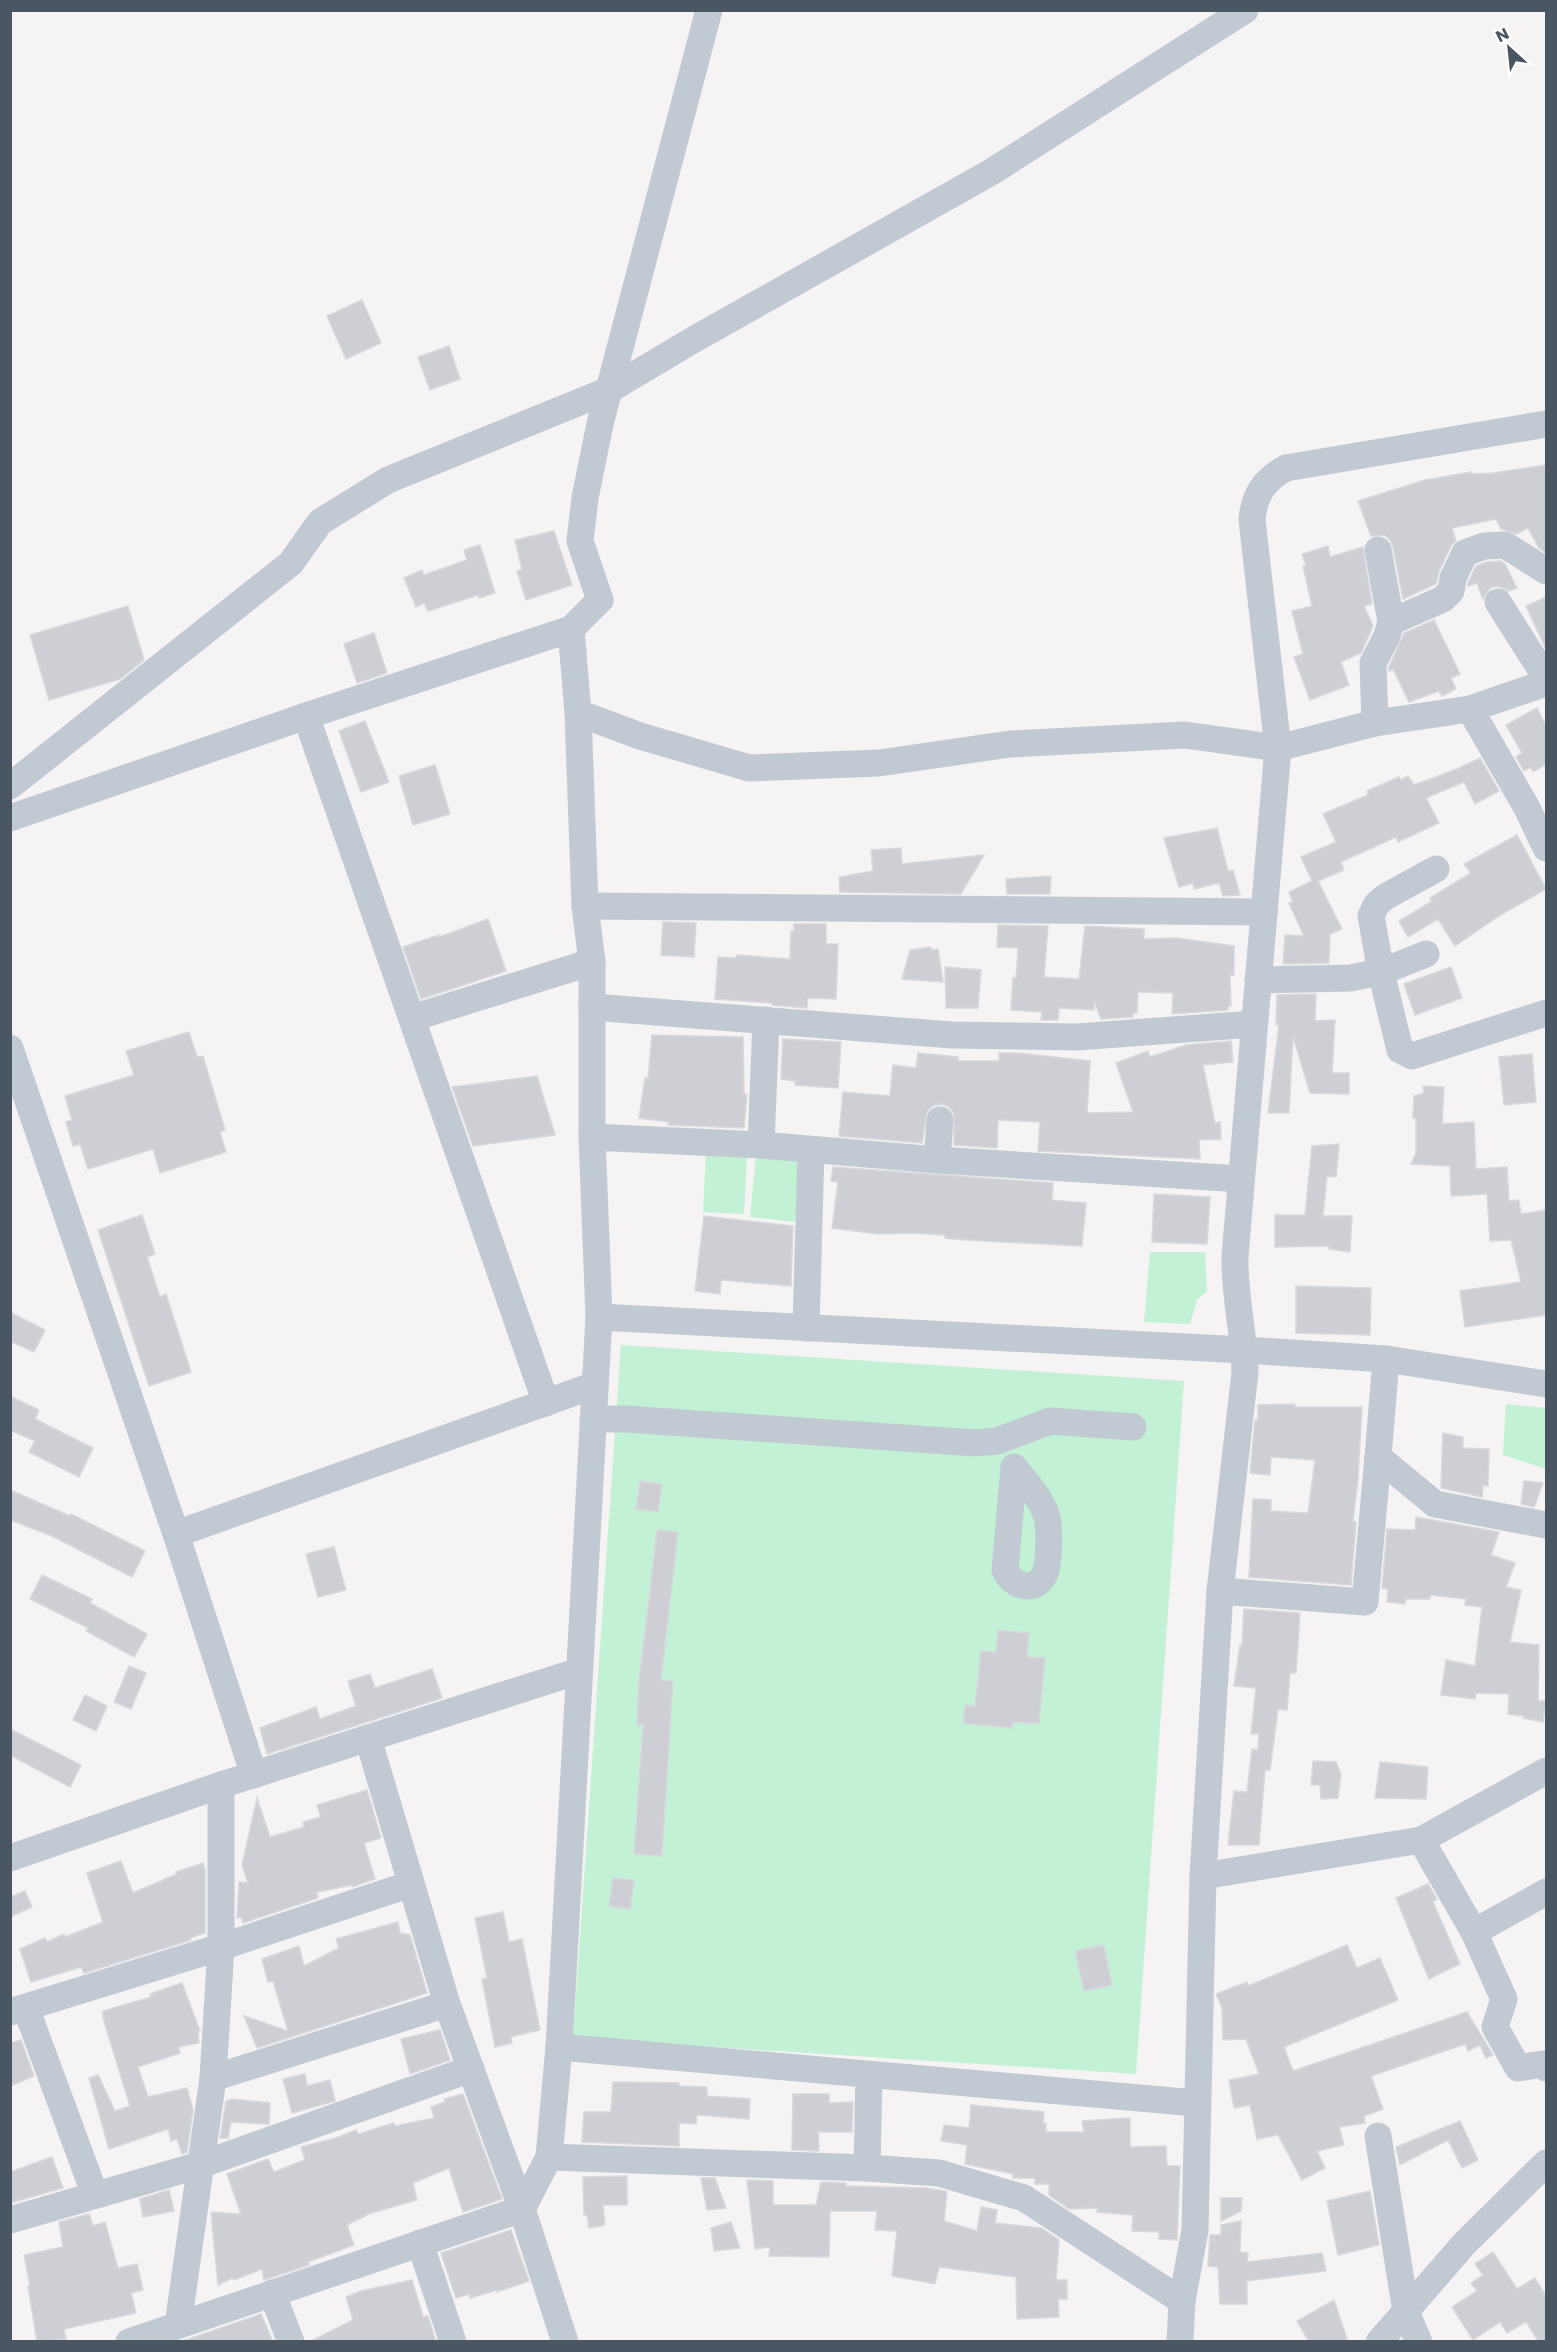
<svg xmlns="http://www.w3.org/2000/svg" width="1557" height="2352" font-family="Poppins,sans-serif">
<rect width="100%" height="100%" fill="#f5f3f3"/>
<g fill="#c3f1d5">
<polygon points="706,1153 747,1156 744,1214 703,1212"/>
<polygon points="756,1155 801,1159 795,1222 750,1217"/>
<polygon points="1150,1252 1205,1252 1207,1291 1197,1300 1190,1324 1144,1322"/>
<polygon points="621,1345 1184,1381 1136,2074 573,2038"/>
<polygon points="1506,1404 1546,1408 1546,1469 1503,1455"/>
</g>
<g fill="#cdcfd5" stroke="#d7d9de" stroke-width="1.5">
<polygon points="362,300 381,343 346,359 327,316"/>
<polygon points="449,346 460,379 430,390 418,357"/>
<polygon points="1546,465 1546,553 1539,548 1528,528 1517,534 1501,529 1496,519 1452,528 1456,541 1451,546 1439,571 1436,584 1403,599 1393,547 1390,540 1384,535 1371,536 1358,501 1425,480 1472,472 1472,474 1493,473"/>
<polygon points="554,531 572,585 526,600 517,571 522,570 515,540"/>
<polygon points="480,545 495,593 479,598 478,595 428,611 424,603 416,607 404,578 422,570 424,575 467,560 464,550"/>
<polygon points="1328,546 1330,557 1363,547 1372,604 1364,606 1373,626 1361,653 1341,662 1349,685 1310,700 1294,657 1303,654 1292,611 1312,606 1303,566 1306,565 1302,554"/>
<polygon points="1501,561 1505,564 1517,588 1509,591 1498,586 1490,588 1483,599 1477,583 1468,586 1468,583 1476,566 1487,562"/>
<polygon points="1546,597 1546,649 1526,606"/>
<polygon points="128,606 144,660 120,679 49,700 30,635"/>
<polygon points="1434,620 1460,674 1451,678 1456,689 1442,696 1439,691 1409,702 1393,669 1389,671 1389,667 1404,633"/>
<polygon points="374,633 387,673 357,683 344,644"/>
<polygon points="1537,708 1546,726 1546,764 1533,772 1531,767 1524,771 1516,757 1522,753 1506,725"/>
<polygon points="365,721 389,782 361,792 339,731"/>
<polygon points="1480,758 1499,791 1475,804 1464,782 1426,798 1439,823 1398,842 1396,837 1341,862 1344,870 1318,881 1342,929 1330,934 1329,963 1283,964 1285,935 1304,936 1289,903 1293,902 1289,892 1312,881 1301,857 1336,842 1323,814 1368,795 1367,791 1399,777 1401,780 1408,776 1414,785 1457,769"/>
<polygon points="435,765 450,814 413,825 399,776"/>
<polygon points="1217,828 1228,871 1233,870 1240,895 1223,896 1219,883 1194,889 1193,883 1179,887 1164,838"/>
<polygon points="1517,835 1546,889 1499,916 1455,946 1438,919 1408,937 1399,921 1432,901 1430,898 1471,873 1464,864"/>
<polygon points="901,848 902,864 984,855 961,894 840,892 839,877 873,871 871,850"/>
<polygon points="1051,876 1050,894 1007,894 1006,879"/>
<polygon points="488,919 506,971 421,999 403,947 439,935 439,937"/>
<polygon points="663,922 696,923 694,957 661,955"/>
<polygon points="794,924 826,924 826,944 838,944 836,999 808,998 807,1008 772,1005 772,1003 715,999 718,957 736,958 737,955 790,959 791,931 794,931"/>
<polygon points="998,925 1048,926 1044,977 1079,979 1085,926 1144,929 1144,939 1176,938 1234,946 1234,975 1230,975 1231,1006 1228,1006 1228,1010 1172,1014 1173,993 1138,992 1137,1013 1133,1013 1133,1017 1101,1019 1094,1000 1094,1010 1059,1008 1058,1020 1041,1020 1042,1012 1011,1010 1013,978 1016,978 1018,948 997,947"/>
<polygon points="930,947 932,950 938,949 943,982 902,979 910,950"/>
<polygon points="945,967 981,970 978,1008 946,1008"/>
<polygon points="1451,967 1462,998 1415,1015 1404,984"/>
<polygon points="1316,994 1315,1021 1335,1020 1332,1073 1349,1073 1349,1094 1310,1093 1293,1036 1289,1113 1268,1113 1279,1025 1276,1025 1277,995"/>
<polygon points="189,1032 197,1057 203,1056 225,1130 220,1132 226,1152 160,1173 153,1149 88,1169 80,1144 73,1146 66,1122 72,1120 65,1096 134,1075 126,1051"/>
<polygon points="652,1035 743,1037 744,1094 747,1094 744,1128 668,1125 669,1122 639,1118 645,1078 648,1078"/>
<polygon points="783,1039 841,1042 838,1088 795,1085 795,1081 781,1079"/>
<polygon points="1231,1041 1233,1062 1203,1065 1215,1123 1220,1122 1221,1139 1199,1140 1200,1159 1038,1151 1040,1122 998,1120 997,1148 954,1145 954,1114 949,1107 941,1104 933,1106 927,1112 922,1143 839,1136 843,1092 890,1096 893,1065 916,1068 918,1053 958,1057 958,1061 999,1061 999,1053 1018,1053 1090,1061 1087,1113 1133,1112 1116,1063 1148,1051 1150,1057 1186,1045"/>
<polygon points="1532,1054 1536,1102 1504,1105 1499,1057"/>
<polygon points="537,1076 555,1135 473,1146 452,1087"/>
<polygon points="1423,1086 1444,1087 1442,1124 1474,1122 1476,1169 1507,1167 1509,1201 1519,1200 1521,1214 1546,1210 1546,1315 1465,1327 1460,1291 1521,1282 1511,1240 1490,1241 1487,1194 1451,1196 1450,1166 1411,1164 1416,1153 1416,1118 1413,1118 1414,1096 1424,1093"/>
<polygon points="1339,1144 1336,1177 1327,1176 1323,1216 1352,1216 1350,1252 1329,1249 1329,1246 1275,1247 1275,1215 1305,1215 1312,1146"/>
<polygon points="833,1167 1053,1183 1052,1200 1086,1203 1082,1246 966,1240 945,1238 945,1235 911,1233 878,1234 832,1228 838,1182 831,1181"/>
<polygon points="1154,1194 1210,1197 1207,1244 1152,1242"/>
<polygon points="142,1215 155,1254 147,1257 160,1297 166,1294 191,1372 149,1386 98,1230"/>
<polygon points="704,1216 793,1226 791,1286 721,1280 720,1294 695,1291"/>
<polygon points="1296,1286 1371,1288 1370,1335 1296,1333"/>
<polygon points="10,1312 45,1330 34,1352 10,1341"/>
<polygon points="10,1396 39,1410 35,1419 93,1448 79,1477 29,1452 35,1441 10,1430"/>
<polygon points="1295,1404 1295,1407 1362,1407 1358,1478 1353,1522 1356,1522 1351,1585 1249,1577 1253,1499 1271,1500 1271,1511 1308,1513 1315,1460 1271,1457 1270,1475 1250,1473 1255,1420 1258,1420 1258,1405"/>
<polygon points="1443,1433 1463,1437 1463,1448 1489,1449 1488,1486 1483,1485 1482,1497 1441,1488"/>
<polygon points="640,1481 662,1484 658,1512 636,1509"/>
<polygon points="1524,1481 1543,1483 1534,1507 1521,1504"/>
<polygon points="10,1490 70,1516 71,1514 145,1551 132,1577 52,1536 10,1520"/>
<polygon points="1416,1517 1499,1532 1491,1555 1515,1563 1506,1587 1521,1590 1510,1642 1539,1645 1538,1701 1546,1701 1543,1722 1523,1718 1524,1716 1508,1714 1509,1694 1476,1693 1475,1699 1441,1695 1446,1660 1475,1666 1482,1607 1465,1605 1466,1599 1430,1595 1430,1599 1406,1599 1405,1604 1387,1602 1388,1589 1382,1588 1387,1529 1415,1530"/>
<polygon points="657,1530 678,1532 661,1680 673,1681 662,1856 634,1854 643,1725 637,1725 639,1681"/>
<polygon points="334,1547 346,1590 318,1597 306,1554"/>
<polygon points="42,1575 92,1599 90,1603 147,1634 134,1657 86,1631 88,1628 30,1599"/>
<polygon points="1244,1609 1300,1613 1296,1673 1290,1673 1287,1710 1278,1709 1270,1770 1265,1770 1259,1845 1228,1845 1234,1791 1247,1792 1252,1749 1258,1750 1259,1734 1251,1734 1256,1688 1234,1686 1240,1645 1242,1646"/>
<polygon points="998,1630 1029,1633 1027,1657 1045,1658 1039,1724 1013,1722 1012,1728 963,1723 965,1705 975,1706 981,1651 996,1652"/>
<polygon points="129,1666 146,1673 131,1709 114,1702"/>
<polygon points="432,1669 442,1698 267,1754 260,1728 316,1707 320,1719 356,1706 348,1681 370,1674 375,1688"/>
<polygon points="85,1695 107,1706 96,1731 73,1720"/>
<polygon points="10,1729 81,1765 70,1787 10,1755"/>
<polygon points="1313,1761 1336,1762 1341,1774 1338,1798 1321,1799 1320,1785 1311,1785"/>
<polygon points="1380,1762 1428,1767 1426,1799 1375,1798"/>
<polygon points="367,1790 381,1838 364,1843 375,1879 352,1887 352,1885 317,1892 318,1898 243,1923 241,1917 237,1918 239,1882 248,1883 242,1865 257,1798 270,1837 304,1827 303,1822 321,1817 317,1805"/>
<polygon points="121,1861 133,1893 177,1874 176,1872 203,1863 205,1869 205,1933 190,1938 191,1940 84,1973 81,1967 31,1982 20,1949 45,1938 47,1942 64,1934 65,1937 103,1922 87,1873"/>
<polygon points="613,1878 634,1880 630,1909 609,1906"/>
<polygon points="1428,1884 1437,1899 1433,1902 1460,1964 1429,1979 1396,1898"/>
<polygon points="25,1891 32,1907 10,1917 10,1897"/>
<polygon points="503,1912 509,1942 522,1939 540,2030 511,2037 512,2043 495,2047 482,1979 487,1978 475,1918"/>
<polygon points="398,1922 400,1933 410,1935 427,1993 257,2048 244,2016 288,2031 273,1981 268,1982 262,1959 299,1946 304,1966 339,1948 336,1939"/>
<polygon points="1104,1945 1112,1985 1084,1991 1075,1951"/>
<polygon points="1347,1945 1357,1968 1380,1958 1398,2000 1284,2047 1293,2071 1467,2012 1493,2055 1486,2058 1480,2045 1468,2051 1465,2044 1371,2076 1383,2109 1364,2116 1365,2123 1339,2127 1344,2145 1317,2151 1325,2168 1302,2180 1278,2135 1257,2139 1250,2105 1234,2108 1229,2080 1259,2074 1246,2039 1223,2040 1222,2008 1216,1994 1247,1982 1248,1986"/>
<polygon points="182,1983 200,2031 198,2031 199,2043 178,2047 180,2053 138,2067 148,2097 187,2088 193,2110 187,2152 182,2154 177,2139 171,2141 168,2129 109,2149 89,2078 98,2075 115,2111 130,2106 103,2018 103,2011 151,1997 150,1994"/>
<polygon points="440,2030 450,2060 410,2074 401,2039"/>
<polygon points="21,2040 34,2076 10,2086 10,2043"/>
<polygon points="305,2074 307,2086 330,2080 335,2101 292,2113 283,2079"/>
<polygon points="613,2082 679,2083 679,2086 707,2087 707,2096 750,2099 749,2119 697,2115 696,2124 679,2123 679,2146 582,2142 584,2112 611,2112"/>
<polygon points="463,2094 502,2199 463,2212 449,2168 413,2183 417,2200 371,2213 347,2225 354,2245 308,2262 309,2265 264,2280 262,2269 234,2280 232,2278 218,2285 211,2212 241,2214 227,2174 268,2159 274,2172 305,2160 301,2147 336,2138 356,2130 358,2134 394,2123 395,2126 434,2118 431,2107 445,2102 444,2099"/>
<polygon points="793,2094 829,2094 829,2103 853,2102 852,2132 818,2132 819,2151 792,2150"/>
<polygon points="232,2099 270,2103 269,2124 231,2122 228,2138 220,2138 226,2101"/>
<polygon points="971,2105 1044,2112 1043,2123 1046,2123 1046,2132 1084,2132 1082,2121 1130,2118 1130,2147 1166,2146 1167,2166 1180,2166 1177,2240 1159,2239 1159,2232 1132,2231 1133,2215 1097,2212 1098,2208 1069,2209 1049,2195 1049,2184 1035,2184 1035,2178 1013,2178 1013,2174 965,2164 967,2145 941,2141 944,2125 969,2128"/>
<polygon points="1460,2121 1478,2160 1462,2168 1448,2140 1400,2165 1396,2147"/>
<polygon points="52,2157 63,2188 10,2203 10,2172"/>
<polygon points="627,2176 627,2205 603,2205 605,2225 589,2228 587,2215 584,2215 583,2177"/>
<polygon points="701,2178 715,2178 726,2208 707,2210"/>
<polygon points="747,2180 773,2181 773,2205 816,2205 821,2182 846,2183 846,2186 926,2188 945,2191 947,2192 944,2221 977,2231 981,2207 997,2210 995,2223 1041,2228 1059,2240 1056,2280 1067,2280 1067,2299 1058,2299 1059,2317 1017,2319 1016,2277 939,2267 935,2284 892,2276 897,2231 875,2230 877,2211 830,2211 829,2257 769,2256 770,2247 755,2249"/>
<polygon points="169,2190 174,2211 143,2217 140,2199"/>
<polygon points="1370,2191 1379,2245 1338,2255 1327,2201"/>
<polygon points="1221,2198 1242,2198 1241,2211 1221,2221"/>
<polygon points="89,2214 93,2226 105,2222 118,2268 137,2264 143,2290 131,2293 136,2313 64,2329 66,2339 37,2342 28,2286 30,2286 24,2255 63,2247 59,2222"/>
<polygon points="1241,2221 1240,2252 1248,2253 1247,2262 1322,2253 1326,2271 1247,2281 1247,2304 1220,2304 1218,2267 1208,2266 1210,2235 1221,2235 1221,2225"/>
<polygon points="731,2222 740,2248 714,2251 711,2228"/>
<polygon points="511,2230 529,2281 497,2292 497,2290 470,2298 469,2294 456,2298 441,2253"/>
<polygon points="1493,2252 1517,2289 1535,2278 1546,2296 1546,2342 1539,2342 1526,2322 1507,2333 1500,2322 1473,2340 1452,2307 1477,2291 1471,2283 1483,2275 1475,2264"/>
<polygon points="412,2280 423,2317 428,2316 436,2342 309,2342 353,2320 346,2297 361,2291"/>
<polygon points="1334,2300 1348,2342 1309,2342 1297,2321"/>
<polygon points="261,2314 273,2342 180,2342"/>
</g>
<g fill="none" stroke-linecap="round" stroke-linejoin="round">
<g stroke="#c1cad2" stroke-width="27">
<polyline points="1378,550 1391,622"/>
<polyline points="1498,602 1546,678"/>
<polyline points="1470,709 1527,808 1546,848"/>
<polyline points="578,713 640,736 749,768 879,763 1010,744 1185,735 1278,748 1375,723 1470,709 1546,683"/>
<polyline points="306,716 546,1403"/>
<polyline points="1375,723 1373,663 1387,636 1391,622 1443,599 1451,591 1453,578 1465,553 1484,546 1505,545 1546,571"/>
<polyline points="10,786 291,563 320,522 388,480 609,390 693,340 993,171 1245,10"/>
<polyline points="10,818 306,716 571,629"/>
<polyline points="1436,869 1385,897 1376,905 1371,916 1381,972 1400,1050 1412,1056 1546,1013"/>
<polyline points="585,906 1264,912"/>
<polyline points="1258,980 1350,978 1381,972 1426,954"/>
<polyline points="592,1007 952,1035 1077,1037 1254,1024"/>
<polyline points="412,1018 592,962"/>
<polyline points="10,1048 176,1534 254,1775"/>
<polyline points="592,1137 761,1145 937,1160 1241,1179"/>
<polyline points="761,1145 766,1020"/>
<polyline points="937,1160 940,1120"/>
<polyline points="599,1317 1244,1350 1386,1359 1546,1384"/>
<polyline points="806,1328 811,1150"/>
<polyline points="1386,1359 1378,1457 1435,1504 1546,1525"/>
<polyline points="593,1419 626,1419 976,1443 997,1441 1050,1421 1133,1427"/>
<path d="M1014,1467C1025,1481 1040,1497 1046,1514C1050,1525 1050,1564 1044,1575C1034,1594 1012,1586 1005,1570Z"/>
<polyline points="176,1534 595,1385"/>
<polyline points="1220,1591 1365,1602 1378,1457"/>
<polyline points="368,1738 447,2004 522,2209 565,2342"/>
<polyline points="1421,1840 1474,1932 1504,1999 1495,2027 1518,2068 1543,2064 1546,2068"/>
<polyline points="10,1858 221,1785 579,1671"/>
<polyline points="1203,1876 1421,1840 1546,1771"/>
<polyline points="1474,1932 1546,1892"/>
<polyline points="26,2008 95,2195"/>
<polyline points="10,2012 221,1947 411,1884"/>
<polyline points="559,2047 1196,2103"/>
<polyline points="213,2078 447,2004"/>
<polyline points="1378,2136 1406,2312 1419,2342"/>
<polyline points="549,2157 867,2168 939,2173 1024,2198 1182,2301"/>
<polyline points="867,2168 869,2075"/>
<polyline points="10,2220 200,2165 471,2069"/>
<polyline points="420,2243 453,2342"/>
<polyline points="272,2293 291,2342"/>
<polyline points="178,2325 213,2078 221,1947 221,1785"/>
<polyline points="129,2342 522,2209 549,2157 559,2047 599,1317 592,1137 592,962 585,906 578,713 571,629 600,600 580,541 585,498 600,424 709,10"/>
<path d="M1180,2342L1182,2301L1195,2230L1203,1876L1220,1591L1245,1372C1244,1332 1234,1295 1235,1256L1278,748L1252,520C1254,495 1264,480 1286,468L1546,424"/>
<polyline points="1379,2342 1464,2244 1546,2163"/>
</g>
</g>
<rect width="1557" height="2352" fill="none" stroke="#4a5661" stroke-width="24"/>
<g transform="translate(1509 48) rotate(333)" stroke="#ffffff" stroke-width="4.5" paint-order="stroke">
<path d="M0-4.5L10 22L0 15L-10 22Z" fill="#4a5661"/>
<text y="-9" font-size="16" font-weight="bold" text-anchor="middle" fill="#4a5661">N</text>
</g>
</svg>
